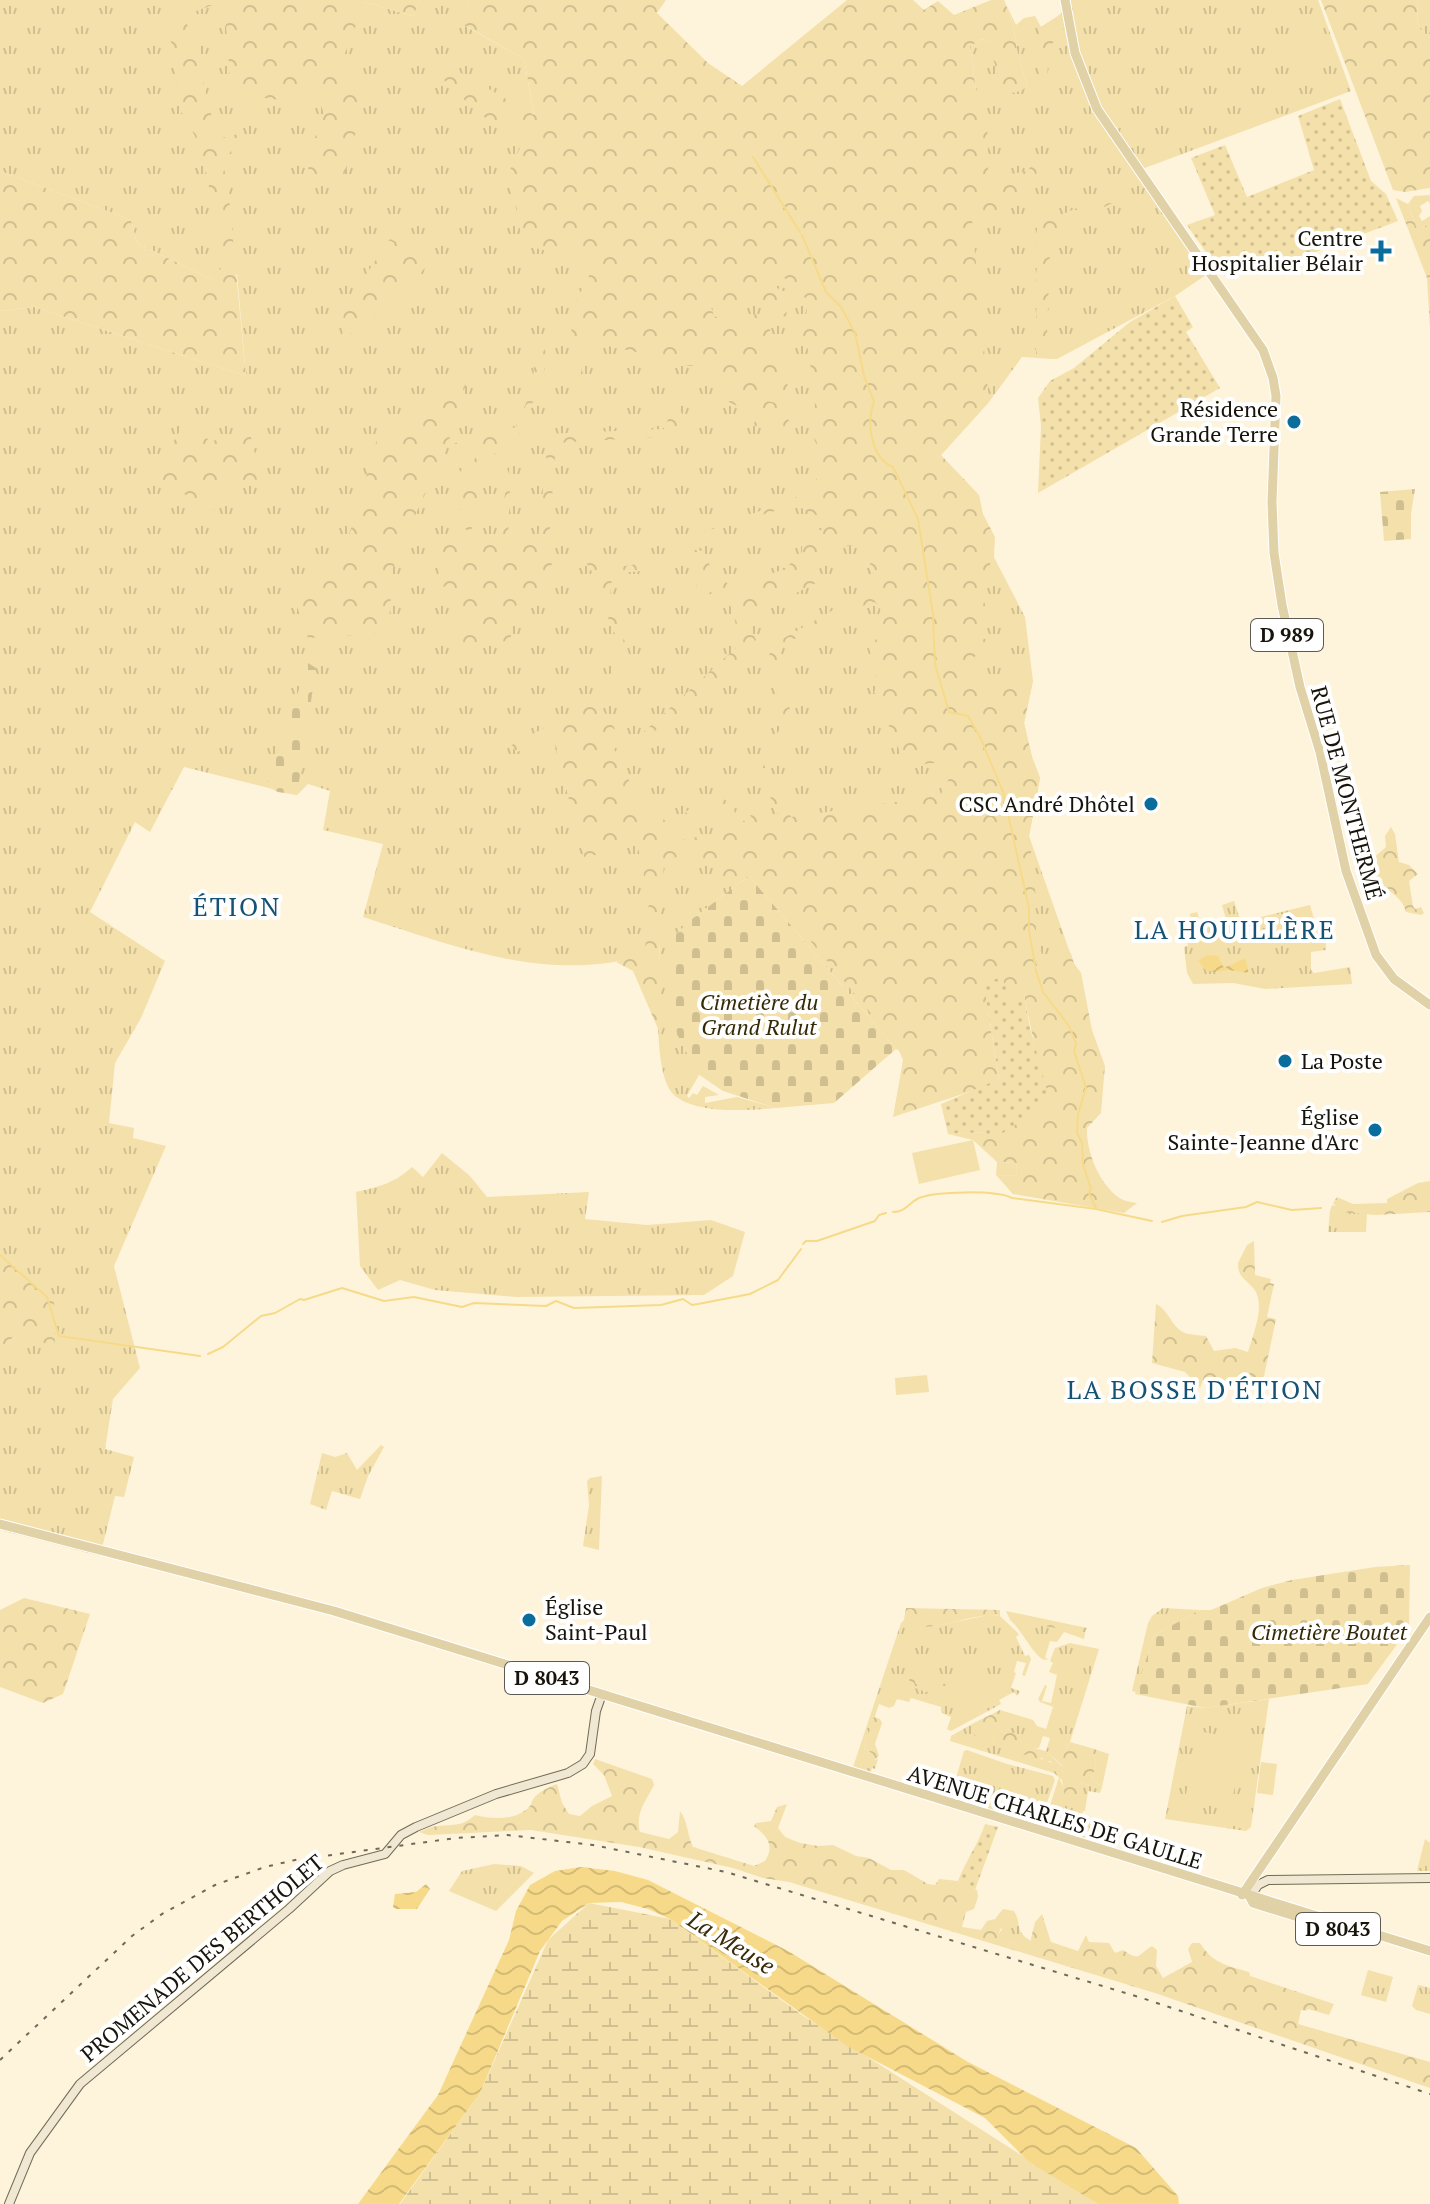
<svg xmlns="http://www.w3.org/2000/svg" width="1430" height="2204" font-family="'PT Serif',serif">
<defs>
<pattern id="grass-tufts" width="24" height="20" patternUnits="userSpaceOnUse" patternTransform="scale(2)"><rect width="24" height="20" fill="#f4e0aa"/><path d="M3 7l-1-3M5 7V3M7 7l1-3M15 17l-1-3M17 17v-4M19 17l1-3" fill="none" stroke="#d0bf91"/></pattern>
<pattern id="forest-crowns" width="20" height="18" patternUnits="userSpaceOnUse" patternTransform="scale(2)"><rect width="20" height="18" fill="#f4e0aa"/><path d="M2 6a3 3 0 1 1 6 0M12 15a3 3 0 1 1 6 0" fill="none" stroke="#d0bf91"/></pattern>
<pattern id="wetland-marsh" width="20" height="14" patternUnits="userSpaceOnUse" patternTransform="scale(2)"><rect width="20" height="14" fill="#f4e0aa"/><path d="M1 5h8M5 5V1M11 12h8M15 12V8" fill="none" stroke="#d0bf91"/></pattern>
<pattern id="cemetery-stones" width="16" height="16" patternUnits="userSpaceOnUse" patternTransform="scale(2)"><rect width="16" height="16" fill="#f4e0aa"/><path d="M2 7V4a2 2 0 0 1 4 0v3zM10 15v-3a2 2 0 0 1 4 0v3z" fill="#d0bf91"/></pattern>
<pattern id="garden-dots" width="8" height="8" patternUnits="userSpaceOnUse" patternTransform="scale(2)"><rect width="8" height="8" fill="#f4e0aa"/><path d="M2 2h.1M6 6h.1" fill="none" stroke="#d0bf91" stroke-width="1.8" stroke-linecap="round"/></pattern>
<pattern id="water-waves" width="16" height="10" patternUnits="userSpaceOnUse" patternTransform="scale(2)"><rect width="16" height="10" fill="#f7da89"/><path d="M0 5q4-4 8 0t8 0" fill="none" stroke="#d3ba75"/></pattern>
</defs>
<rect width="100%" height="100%" fill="#fdf4db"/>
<g fill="url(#grass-tufts)">
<path d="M0,0H341L365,2L413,16L420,0H468L465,26L524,59L534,116L625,89L976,91L970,46L982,39L988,41L1028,87L1018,56L1013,23L1004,0L1016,25L1024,18L1035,16L1041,27L1061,14L1068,0H1318L1351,91L1134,172L1206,275L1175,296L1057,359L1022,357L989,402L941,455L1025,617L1033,681L1024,723L1032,757L1040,778L1029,836L1074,964L1081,973L1011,999L912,1058L896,1049L749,876L692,919L671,939L677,1027L680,1039L699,1075L687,1096L689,1098L693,1093L697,1095L703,1086L719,1095L705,1097V1103L737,1097L776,1108C749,1110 697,1115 674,1095C651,1074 659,976 660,945C645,950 629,959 614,962C527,976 445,943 363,917L383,844L323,830L330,791L308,784L297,795L184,767L150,832L135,822L90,912L165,961L141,1018L115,1063L109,1123L134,1128L133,1138L166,1146L114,1266L140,1368L113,1399L105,1449L134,1457L124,1497L115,1496L100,1556L0,1530V311L34,307L246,376L237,274L215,281L137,243L131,220L0,171Z"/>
<polygon points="1417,0 1430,0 1430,38 1418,27"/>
<polygon points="1430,195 1430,204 1428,201 1420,206 1422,211 1419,216 1422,221 1430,216 1430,226 1417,229 1408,204 1414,196"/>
<polygon points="1234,901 1241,922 1310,905 1316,926 1325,925 1326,950 1311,952 1311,970 1314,973 1350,967 1352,984 1265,989 1233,983 1193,984 1187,973 1184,947 1188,946 1186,936 1196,938 1190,914 1197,912 1200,921 1203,921 1205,926 1226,919 1222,905"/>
<path d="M442,1153L470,1176L487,1197L589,1192L585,1219L647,1225L711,1220L745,1232L733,1276L704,1295L516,1297L435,1290L400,1280L378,1290L360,1266L356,1192C378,1187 395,1183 412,1167L423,1177Z"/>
<polygon points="1330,1211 1367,1213 1366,1232 1328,1232"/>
<polygon points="381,1445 384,1447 368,1476 360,1499 332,1491 326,1510 310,1504 322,1453 335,1457 347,1453 357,1470"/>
<polygon points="602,1476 599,1550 583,1546 589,1505 587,1481 590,1478"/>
<polygon points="1163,1608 1200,1610 1154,1635 1136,1692 1132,1691 1148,1623 1152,1616"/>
<polygon points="989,1615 1000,1616 1019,1634 1016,1637 1025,1656 1029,1655 1031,1659 1025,1676 1022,1675 1026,1663 1017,1661 1014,1672 1016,1673 1011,1688 1020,1691 1017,1696 1014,1692 999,1700 1001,1704 951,1731 947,1729 951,1717 942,1713 941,1707 911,1698 909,1702 897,1699 894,1706 889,1708 879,1704 864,1748 873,1754 873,1760 878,1759 875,1769 872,1768 871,1772 853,1767 901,1623 930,1627"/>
<path d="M1010,1620H1020L1085,1633L1084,1639L1064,1632L1057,1642L1050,1641L1045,1658L1049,1659L1044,1660C1032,1654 1023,1631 1010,1620Z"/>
<path d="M1070,1643L1099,1649L1070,1742L1064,1753L1063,1766L1046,1751L1050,1738L1043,1736L1039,1748C1027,1750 1021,1743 1017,1734L1002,1732L996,1722V1712L1000,1710L1033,1720L1037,1726L1046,1729L1053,1707L1040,1702L1038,1699L1045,1685L1047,1686L1042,1701L1051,1703L1057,1675L1049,1672L1053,1663L1050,1661L1055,1648Z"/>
<polygon points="1269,1699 1251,1827 1246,1831 1165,1819 1187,1706 1205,1708"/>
<path d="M972,1724V1732L988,1726L994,1743L1026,1753C1032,1760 1046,1757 1056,1766L1054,1773L950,1741L951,1736Z"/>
<polygon points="1091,1748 1109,1754 1102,1787 1092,1779 1096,1763"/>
<polygon points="967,1750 1007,1764 1053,1776 1055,1780 1044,1811 956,1785 955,1781 964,1751"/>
<polygon points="1059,1777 1065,1791 1078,1791 1075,1787 1079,1782 1101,1790 1100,1793 1088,1791 1085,1811 1083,1811 1081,1818 1094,1821 1091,1834 1084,1838 976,1805 958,1791 1069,1825 1068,1815 1049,1809"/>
<polygon points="1425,1839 1430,1843 1430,1871 1417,1871"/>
<polygon points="494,1864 521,1866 534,1873 496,1911 449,1891 462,1871"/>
<path d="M1003,1909L1014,1911C1023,1925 1013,1930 1031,1941L1030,1947H1021L996,1938L1002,1929L995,1919Z"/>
<polygon points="1368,1970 1393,1977 1386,2002 1361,1995"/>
<polygon points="1418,1985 1430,1988 1430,2014 1416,2010 1412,2006"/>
</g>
<g fill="url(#forest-crowns)">
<polygon points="174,0 420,0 413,16 365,2 340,66 341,78 363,81 359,120 342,183 307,176 312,145 324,115 317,92 306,92 293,102 238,94 230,78 224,1 182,16 200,46 203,81 217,139 238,134 241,144 222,159 228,188 246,376 34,307 0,311 0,171 131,220 137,243 215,281 224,261 201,147 181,111 168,22 182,16"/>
<path d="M468,0H666L657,13L708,63L742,86L847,0H913L924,10L938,1L954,15L991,0H1004L1013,23L1018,56L1028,87L1015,93L1002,89L988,41L982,39L970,46L976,91L990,142L986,155L990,181L996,187L1004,184L1012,174L1027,171L1038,159L1036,179L996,215L972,221L989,402L941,455L979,495L983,514L995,537L994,557L978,586L986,607L974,634L987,640L971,662L988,686L1005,687L1033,681L1024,723L1032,757L1040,778L1029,836L1035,883L1036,933L1044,962L1071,953L1074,964L1081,973L1092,1030L1105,1066L1101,1113L1087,1128C1086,1151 1099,1183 1118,1197C1123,1201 1131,1202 1137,1203L1124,1213L1013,1194L996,1175L1016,1176L1017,1163L997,1162L973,1140L948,1134L985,1132L1038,1062L1024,995L1011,999L984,985L999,1079L990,1085L893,1117L903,1060L896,1043L754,874L729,887L720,880L716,869L701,864L698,856L680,855L664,864L660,914L659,1031L633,971L616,962L645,950L649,901L637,841L619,851L584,857L553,738L517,752L510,746L561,719L593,694L615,729L606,736L620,759L649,828L663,818L678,841L725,831V818L716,810L692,816L685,812L717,794C737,805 730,816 752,825V818L741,802L750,799L759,821L770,824L780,819L757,768L763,763L791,817L930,797L941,794L952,773L947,762L910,765C893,748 889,717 874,692L879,685L869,648L881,633L883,613L875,602L840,613L818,630L794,639L781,649L779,660L793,724L769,757L756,762L783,725L769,656L772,645L877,585L867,554L887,544L872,542L824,550L819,570L822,580L746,618L756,640L699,697L638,744L636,739L738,646C738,628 733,599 717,589L699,598L689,549L703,551L715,576L724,579L732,590L786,568L802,552V538L823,529L820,517L795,505L703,532L811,492L817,478L820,453L813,436L815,406L809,353L803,335L808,302L794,282L781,277L775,287L789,294L786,317C766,309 730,294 711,307L714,316L736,325L750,314L764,315L786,371L788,389L766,397L767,401L786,405L790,429L782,441L769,430L753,425L763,408L757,401L743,409L729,402L727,382L713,372L695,366L669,365L636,352L589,342L583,349L580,388L569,314L596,263L523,245L509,172L533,119L518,134L480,115L443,79L449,66L534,115L524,59L464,25Z"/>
<polygon points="1321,0 1417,0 1418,27 1430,38 1430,188 1405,192 1393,190"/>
<polygon points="1061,14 1065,40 1056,39 1049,48 1047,78 1039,77 1041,27"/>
<polygon points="1112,193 1114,202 1065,227 1050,247 1047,337 1057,359 1036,358 1037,221 1056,217"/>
<polygon points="1396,198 1408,204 1417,229 1430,226 1430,330 1427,278"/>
<polygon points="390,239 434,259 400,293 342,341 344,307"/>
<path d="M543,342C552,368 536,391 528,415L530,420L509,446L482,460L479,508L470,533L460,524L458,475L466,464L475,459V453L457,449L454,444L465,438H485L508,425L512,429L516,426L532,390L536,346Z"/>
<polygon points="467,380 447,447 404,539 393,568 388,633 308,638 295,601 306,594 347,543 377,439"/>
<path d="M670,394L683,415L672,436L556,443L549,540L554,585L540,599L523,598L510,612L511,640L449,651C460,627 463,609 450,585L443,587L437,600L431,599V591L438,579L442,539H497L511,461L508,539L538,540L547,449L545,434L664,429L672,410L662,402L642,397Z"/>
<polygon points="182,427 212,441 250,433 261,479 221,484 219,513 153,477"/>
<path d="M590,551L603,554L618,567L658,561L660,567C644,573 623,570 612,577L610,598L630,657L621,676L610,681V674L619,663L622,651L602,603L592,592L591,587L596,583L597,577L588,567L585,555Z"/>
<path d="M1391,827L1395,834L1399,862L1409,865L1418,874L1409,881L1413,906L1415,909L1421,907L1424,913L1421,915L1406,912C1400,887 1367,889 1372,859L1386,847L1385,836Z"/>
<polygon points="1430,1181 1430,1212 1376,1215 1330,1211 1332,1205 1336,1206 1333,1203 1337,1197 1353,1204 1387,1203 1387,1199 1418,1183"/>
<path d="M1254,1241L1255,1275L1271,1279L1270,1283L1274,1284L1267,1317L1276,1319L1262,1386H1226L1224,1396L1219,1382L1203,1380L1200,1388L1185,1372L1152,1363L1156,1304C1169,1310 1171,1327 1185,1333C1191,1335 1200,1335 1206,1336L1214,1351L1235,1348L1248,1352C1253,1334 1266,1305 1254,1289C1245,1278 1238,1278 1238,1263L1247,1245Z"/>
<polygon points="0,1251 54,1300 55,1349 19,1329 0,1353"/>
<polygon points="24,1598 90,1614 63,1694 43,1703 0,1687 0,1610"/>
<path d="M906,1608L1000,1610V1616C972,1613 947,1628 920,1627L917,1632L911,1635L901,1623L904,1620Z"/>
<polygon points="1006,1611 1087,1628 1085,1633 1010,1620"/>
<path d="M915,1657V1683C926,1690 936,1682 946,1684V1687L926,1692L912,1687C907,1677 907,1666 915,1657Z"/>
<polygon points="996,1712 997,1723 1002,1732 1017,1733 1022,1743 1029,1739 1029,1747 1046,1751 1062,1766 1064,1753 1070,1742 1091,1748 1096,1763 1092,1779 1102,1787 1101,1790 1079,1782 1076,1787 1078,1791 1082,1789 1079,1803 1071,1800 1072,1807 1067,1807 1062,1780 1054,1773 1055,1766 1050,1761 1045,1762 1042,1758 1031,1762 1026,1754 1020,1758 1017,1752 1014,1755 1011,1753 1008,1748 994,1743 987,1726 982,1730 980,1736 975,1736 972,1732 972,1724"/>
<polygon points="874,1717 880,1719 882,1723 875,1744 879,1756 873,1761 873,1754 864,1748"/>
<path d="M595,1759L652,1779L654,1785C646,1801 635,1813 640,1832L669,1839L678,1832L680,1811C688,1821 687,1835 693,1847L754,1866L765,1861C775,1845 767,1836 754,1826L756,1823L771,1821L777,1807L787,1804L778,1828L785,1837L800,1843L818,1846L833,1845L856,1856L869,1858L891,1870H904L928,1884L935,1885L939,1879L958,1881L977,1890L978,1897L974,1909L966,1912L962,1927L981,1930L987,1921L995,1919L1003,1923L997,1938L1021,1947H1029L1035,1922L1042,1914L1051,1942L1078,1951L1086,1935L1089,1942L1109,1943L1115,1953L1123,1950C1141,1962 1137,1955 1152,1946L1157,1950L1156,1966L1163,1978L1192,1962L1188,1949L1192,1943H1200C1212,1963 1228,1966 1249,1972L1250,1976L1334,2004L1329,2015L1308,2009L1306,2011L1301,2010L1298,2024L1430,2062V2088L1155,1993L789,1882L763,1878L733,1868L639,1847L531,1830L428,1835L419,1832C425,1830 432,1826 438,1826C454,1824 462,1827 475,1815C491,1819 513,1821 527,1809C534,1803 529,1805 534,1798C540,1791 549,1787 557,1784L562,1803L569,1814L580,1816L592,1806L612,1796L604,1775L593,1764Z"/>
<path d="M1055,1791L1063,1802L1062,1811L1074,1815L1079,1812L1081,1819L1089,1823L1085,1830L1082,1832L1075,1827L1068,1831L1063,1829L1060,1824L1069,1825L1068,1815C1059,1812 1056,1810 1052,1800Z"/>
</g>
<polygon fill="url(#wetland-marsh)" points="589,1903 670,1919 802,2015 1098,2204 400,2204 480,2093 548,1940"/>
<g fill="url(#cemetery-stones)">
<polygon points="1415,489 1411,514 1411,539 1384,541 1380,492"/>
<polygon points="308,663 316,668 297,795 278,792 266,786"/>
<polygon points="749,876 896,1049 834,1103 776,1108 723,1091 698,1074 677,1034 668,941 692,919"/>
<polygon points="1410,1565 1409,1628 1368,1684 1205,1708 1135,1694 1154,1635 1200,1610 1211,1610 1262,1588 1292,1580 1375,1567"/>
</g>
<g fill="url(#garden-dots)">
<polygon points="1340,99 1371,181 1386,194 1398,221 1263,272 1255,255 1217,268 1187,225 1215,215 1191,158 1225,145 1247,197 1314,170 1298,116"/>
<polygon points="1175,296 1193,327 1186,332 1220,388 1038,493 1041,426 1038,398 1050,381 1074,368 1130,322"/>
<polygon points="1002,976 1010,999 1024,994 1030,1028 1050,1102 995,1138 985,1132 948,1134 941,1104 999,1079 984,985"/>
<path d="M985,1824L998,1827L975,1890L958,1881C966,1860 978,1845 985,1824Z"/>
</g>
<g fill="#f4e0aa">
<polygon points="1312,40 1315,55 1305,59 1303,56 1289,60 1286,52"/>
<polygon points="973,1140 980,1170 919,1184 912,1153"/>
<polygon points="997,1162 1017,1163 1016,1176 996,1175"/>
<polygon points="927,1375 929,1392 896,1395 895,1378"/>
<polygon points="934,1650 945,1657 931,1680 919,1673"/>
<polygon points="969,1672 989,1679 975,1715 956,1708"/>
<polygon points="1198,1731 1244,1740 1231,1807 1185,1799"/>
<polygon points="1261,1762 1277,1764 1273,1795 1257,1793"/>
</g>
<g fill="url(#water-waves)">
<polygon points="1208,955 1218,956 1224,968 1245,958 1249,973 1229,970 1212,972 1204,969 1198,960"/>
<polygon points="581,1867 615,1871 648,1880 788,1951 968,2062 1136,2148 1178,2196 1179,2204 1098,2204 1028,2161 985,2118 847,2046 670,1919 648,1909 621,1902 589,1903 562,1921 540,1951 480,2093 399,2204 358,2204 438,2095 509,1940 516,1911 530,1885 555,1871"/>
<polygon points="426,1884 430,1889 417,1909 396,1909 393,1907 395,1894 416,1892"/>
</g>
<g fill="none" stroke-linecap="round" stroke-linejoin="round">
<g stroke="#f7da89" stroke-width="2">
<polyline points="753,157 800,232"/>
<path d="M802,235L826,292L841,307L855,333L864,376L874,402C866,423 871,458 893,467L918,519L933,614L935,664L949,712L968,716L981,739L1003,792L1029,908V931L1035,965"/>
<polyline points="1035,968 1043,992 1069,1026 1076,1044 1074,1051 1086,1088 1078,1114 1077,1133 1082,1143 1083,1164 1091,1189 1089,1193 1096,1208"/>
<path d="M893,1212C906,1212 908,1203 919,1198C936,1191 996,1190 1012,1198L1096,1209L1152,1221"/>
<polyline points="1162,1222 1182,1216 1246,1207 1257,1202 1292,1210 1321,1208"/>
<polyline points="803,1244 806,1241 817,1241 875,1221 879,1215 886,1213"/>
<polyline points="0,1255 47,1297 59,1336 200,1356"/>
<polyline points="208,1354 223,1347 261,1316 275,1313 300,1299 304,1300 342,1288 384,1301 414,1297 462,1307 474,1303 546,1306 556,1301 574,1308 661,1305 683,1299 692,1305 698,1304 750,1294 778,1280 801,1249"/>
</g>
<g stroke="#736b55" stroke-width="10">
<g id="secondary">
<polyline points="1250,1897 1258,1885 1268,1880 1430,1878"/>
<polyline points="9,2204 30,2153 80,2084 289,1909 330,1871 343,1865 385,1854 401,1835 416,1827 496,1794 568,1773 583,1764 590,1754 596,1711 602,1694"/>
</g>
</g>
<g stroke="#fff" stroke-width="11">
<g id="primary">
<polyline points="1065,0 1075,53 1097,109 1263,350 1273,378 1276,396 1272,502 1274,553 1282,605 1300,687 1320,752 1346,871 1376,955 1394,979 1430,1005"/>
<polyline points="0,1524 334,1611 1430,1951"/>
<polyline points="1242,1895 1430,1617"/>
<polyline points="1250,1897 1253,1903 1362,1937"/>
</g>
</g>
<use href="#secondary" stroke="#f0e8d2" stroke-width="8"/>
<use href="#primary" stroke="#e0d1a6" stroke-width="9"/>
<polyline stroke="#6e695a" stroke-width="2" stroke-dasharray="4 8" stroke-linecap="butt" points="0,2060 132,1936 162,1914 215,1885 265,1867 295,1860 456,1838 507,1835 593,1845 726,1872 1142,1998 1430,2094"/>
</g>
<g fill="#0b6d9b" stroke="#fff" stroke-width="3">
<path d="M1377 239h8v8h8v8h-8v8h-8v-8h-8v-8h8z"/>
<circle cx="1294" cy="422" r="8"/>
<circle cx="1151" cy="804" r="8"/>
<circle cx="1285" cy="1061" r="8"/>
<circle cx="1375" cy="1130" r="8"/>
<circle cx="529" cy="1620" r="8"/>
</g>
<g text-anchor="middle" stroke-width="8" stroke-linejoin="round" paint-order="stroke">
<g fill="#fff" stroke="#5d5a54" stroke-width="2">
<rect x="1251" y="619" width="72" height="32" rx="6"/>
<rect x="505" y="1662" width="84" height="32" rx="6"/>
<rect x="1296" y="1913" width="84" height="32" rx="6"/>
</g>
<g font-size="20" font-weight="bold" fill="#17140b">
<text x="1287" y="642">D 989</text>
<text x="547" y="1685">D 8043</text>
<text x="1338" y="1936">D 8043</text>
</g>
<g font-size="22" fill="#17140b" stroke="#fff" text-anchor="end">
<text x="1363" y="246">Centre<tspan x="1363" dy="25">Hospitalier Bélair</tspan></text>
<text x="1278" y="417">Résidence<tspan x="1278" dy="25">Grande Terre</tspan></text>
<text x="1135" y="812">CSC André Dhôtel</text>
<text x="1301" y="1069" text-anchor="start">La Poste</text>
<text x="1359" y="1125">Église<tspan x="1359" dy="25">Sainte-Jeanne d'Arc</tspan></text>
<text x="545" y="1615" text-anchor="start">Église<tspan x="545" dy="25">Saint-Paul</tspan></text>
</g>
<g font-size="22" fill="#17140b" stroke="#fff">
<text transform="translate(1347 793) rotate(75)" y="8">RUE DE MONTHERMÉ</text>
<text transform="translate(1055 1817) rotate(17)" y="8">AVENUE CHARLES DE GAULLE</text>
<text transform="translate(202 1958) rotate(-40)" y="8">PROMENADE DES BERTHOLET</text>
</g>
<g font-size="22" font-style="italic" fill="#362a05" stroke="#fff">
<text x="759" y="1010">Cimetière du<tspan x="759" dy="25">Grand Rulut</tspan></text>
<text x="1329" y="1640">Cimetière Boutet</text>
</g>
<g font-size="24" font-style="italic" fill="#392d09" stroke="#fff">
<text transform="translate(731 1943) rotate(32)" y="8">La Meuse</text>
</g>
<g font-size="26" letter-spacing="2" fill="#165273" stroke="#fff">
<text x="237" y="916">ÉTION</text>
<text x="1235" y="939">LA HOUILLÈRE</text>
<text x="1195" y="1399">LA BOSSE D'ÉTION</text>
</g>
</g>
</svg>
